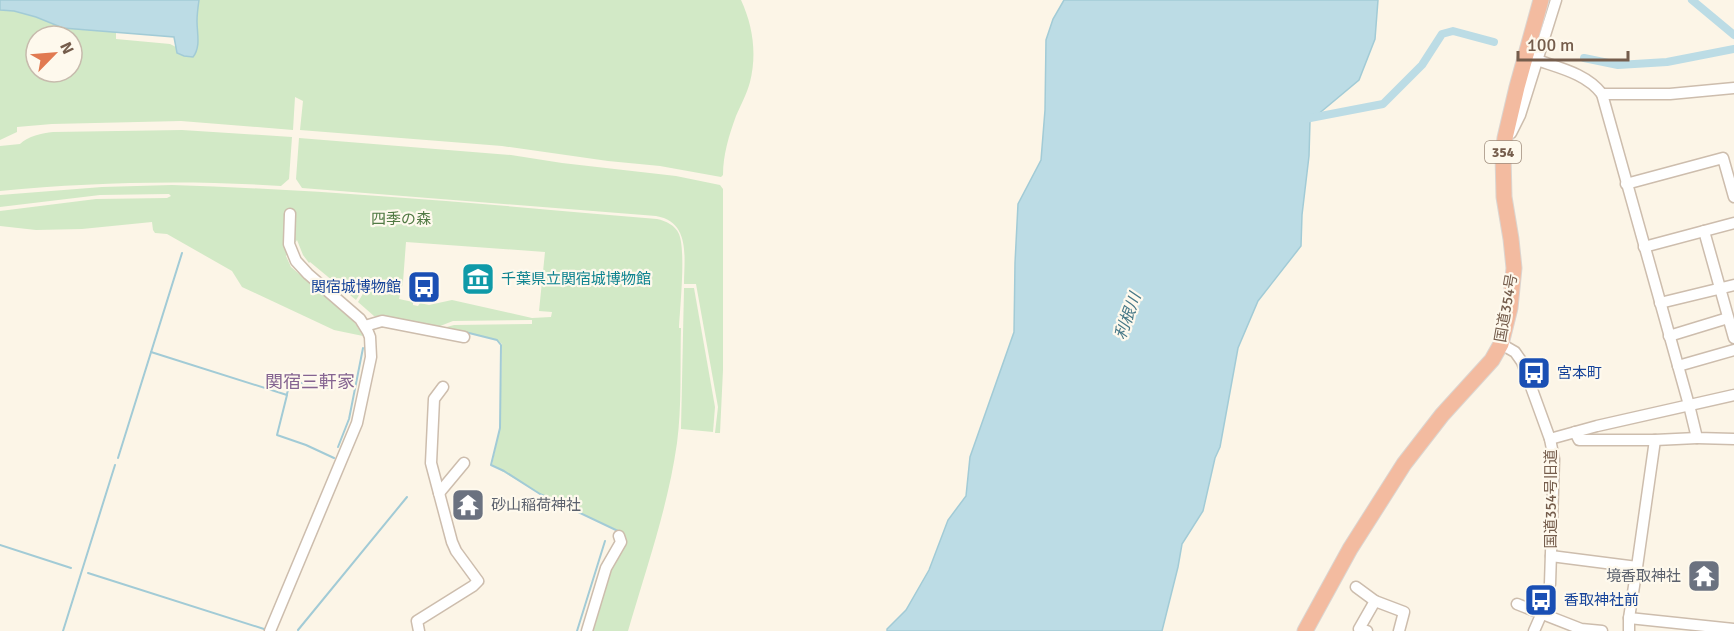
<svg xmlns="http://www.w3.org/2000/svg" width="1734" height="631" font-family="Signika,'Noto Sans JP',sans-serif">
<rect width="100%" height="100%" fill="#fcf5e7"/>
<g fill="#d2e9c6" fill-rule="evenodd">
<path d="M199,0H741C753,26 757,54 750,82C747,93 741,105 736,116C729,135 723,155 723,175L721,177L660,166L608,161L502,146L300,130L303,101L295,97L293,130L181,121L52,124L17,127V132L0,140V10L14,11L36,17L63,28L116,32V39L170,44L176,47L177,53L192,57C200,48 198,35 197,24C196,16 198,8 199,0ZM36,36H72V72H36Z"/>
<path d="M182,130L292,137L289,179L281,186C187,180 94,182 0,191V146L20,144C28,136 42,133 53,132Z"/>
<path d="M299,138L511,155L562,163L676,176L720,185L723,189V370L720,433H715L718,407L696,284H684C684,258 691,222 656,216L302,188L296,179Z"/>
<path d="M172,185C334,190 495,205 657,219C666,221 675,225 679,234C686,251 680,307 679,328H681C680,366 682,406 677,443C668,507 646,569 628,631H589L619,531L540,494L492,465L500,427L502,344L497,340L453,329L443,328L454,325L532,324V320L453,321L435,328L428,327L374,316L358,302L367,287L365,286L356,300L310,262L309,263L303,255L297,240L286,256L291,267L353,320L363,336L334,330L242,287L232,271L167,234L155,233L153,230L152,222L82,229L36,230L0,226V211L96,199L167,198L171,196L169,194L100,195L0,207V195L102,187ZM406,242L545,252L539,311L552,312L551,317L532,318L452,300L429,305L420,303L418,306L413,305V302L399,299L403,282Z"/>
<polygon points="684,288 694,288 715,407 713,432 681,429"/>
</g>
<g fill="#bcdce5" stroke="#a2cbd6" stroke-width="1.5">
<path d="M0,0H199C198,7 197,14 197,21C197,33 201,47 193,57L184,56L177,53L174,37L63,28L36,17L14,11L0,10Z"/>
<polygon points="1064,0 1378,0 1375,39 1359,80 1310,121 1309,156 1302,215 1301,246 1258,301 1238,348 1220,447 1215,458 1203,511 1182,544 1178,567 1162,631 887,631 887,629 906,610 929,570 948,520 966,496 970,457 1014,332 1015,263 1018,204 1041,160 1045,110 1046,40 1053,19"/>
</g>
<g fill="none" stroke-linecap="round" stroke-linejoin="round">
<g stroke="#a2cbd6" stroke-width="2">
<polyline points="465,332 497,340 501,345 500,428 491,465 504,471 540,494 618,531"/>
<polyline points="151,352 287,395 277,435 306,445 334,458"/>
<polyline points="287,394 290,381 330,388"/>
<polyline points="338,447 349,419 363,348"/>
<polyline points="118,458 182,253"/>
<polyline points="0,545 71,568"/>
<polyline points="88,573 264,629"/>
<polyline points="298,630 407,497"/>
<polyline points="63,631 115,465"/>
<polyline points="577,631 605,541"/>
</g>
<g stroke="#bcdce5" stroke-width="8">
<polyline points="1692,0 1734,35"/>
<polyline points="1584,58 1618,65 1667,62 1734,49"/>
<polyline points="1305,119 1383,104 1422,65 1442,34 1453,31 1494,42"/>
</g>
<g stroke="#cdbdad" stroke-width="13">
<g id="minor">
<path d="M1537,60C1560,68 1587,74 1602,94"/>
<polyline points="1734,88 1670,94 1602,94 1689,405 1697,438 1734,439"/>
<polyline points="1511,133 1520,115 1556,0"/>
<polyline points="1626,184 1723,158 1734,197"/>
<polyline points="1704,231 1734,338"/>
<polyline points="1644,247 1734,223"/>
<polyline points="1660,303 1734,285"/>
<polyline points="365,326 382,321 464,337"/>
<polyline points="1669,336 1728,318"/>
<polyline points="1501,344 1515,352 1522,362 1550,439 1554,459 1550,584 1541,615 1534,631"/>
<polyline points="1678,366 1734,350"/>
<polyline points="1575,432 1579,440 1655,440 1697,438"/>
<polyline points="1550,439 1597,426 1734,395"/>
<polyline points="439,493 464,463"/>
<polyline points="1551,556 1637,567 1629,618 1629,631"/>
<polyline points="1637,567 1655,440"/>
<polyline points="1356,587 1375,601 1404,612 1399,631"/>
<polyline points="1517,604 1581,629 1602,631"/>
<polyline points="1629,618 1734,629"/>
<polyline points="270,631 357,423 371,357 370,337 368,332 360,319 308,274 296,261 289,244 290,214"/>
<polyline points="419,631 417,621 473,586 478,581 456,551 452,542 431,463 434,399 443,387"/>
<polyline points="587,631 606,568 621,542 619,536"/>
<polyline points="1367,631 1359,629 1375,601"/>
</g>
</g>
<g stroke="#dbd5d0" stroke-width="17">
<polyline id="highway" points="1305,631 1350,549 1404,464 1442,415 1492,360 1501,344 1510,308 1514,268 1511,239 1504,197 1503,155 1505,138 1517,87 1541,0"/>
</g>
<use href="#minor" stroke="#fff" stroke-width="10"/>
<use href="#highway" stroke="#f3bba0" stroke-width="15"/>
</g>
<defs>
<g id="museum-square" transform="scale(1.725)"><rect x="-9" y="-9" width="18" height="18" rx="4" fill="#0f9aa8" stroke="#fef9ed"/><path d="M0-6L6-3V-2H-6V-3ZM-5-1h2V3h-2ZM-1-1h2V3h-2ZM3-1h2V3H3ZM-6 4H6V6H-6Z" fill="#fff"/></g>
<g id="bus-square" transform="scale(1.725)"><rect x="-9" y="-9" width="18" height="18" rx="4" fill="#1a4fb4" stroke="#fef9ed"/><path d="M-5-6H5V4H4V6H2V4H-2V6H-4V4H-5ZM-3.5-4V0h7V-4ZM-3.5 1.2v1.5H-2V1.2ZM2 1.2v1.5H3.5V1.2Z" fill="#fff"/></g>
<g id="temple-square" transform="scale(1.725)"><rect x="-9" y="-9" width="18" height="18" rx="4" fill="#6b7280" stroke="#fef9ed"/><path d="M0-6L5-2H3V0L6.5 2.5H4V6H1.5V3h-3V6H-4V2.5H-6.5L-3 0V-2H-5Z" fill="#fff"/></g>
</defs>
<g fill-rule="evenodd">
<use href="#museum-square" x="478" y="279"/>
<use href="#bus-square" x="424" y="287"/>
<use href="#bus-square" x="1534" y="373"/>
<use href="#temple-square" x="468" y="505"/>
<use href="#temple-square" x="1704" y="576"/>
<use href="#bus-square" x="1541" y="600"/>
</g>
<g text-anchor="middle" stroke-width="4.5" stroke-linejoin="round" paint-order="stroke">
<rect fill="#fef9ed" stroke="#9e8c7c" stroke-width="1.5" x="1485" y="141" width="36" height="22" rx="4.5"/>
<g font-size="14" font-weight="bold" fill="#755d4c">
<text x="1503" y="157">354</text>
</g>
<g font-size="15" fill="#517a44" stroke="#fef9ed">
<text x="401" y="224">四季の森</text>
</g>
<g font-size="15" fill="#0d838f" stroke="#fef9ed" text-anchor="start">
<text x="501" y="284">千葉県立関宿城博物館</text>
</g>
<g font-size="15" fill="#164399" stroke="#fef9ed" text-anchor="start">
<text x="401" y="292" text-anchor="end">関宿城博物館</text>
<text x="1557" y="378">宮本町</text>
<text x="1564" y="605">香取神社前</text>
</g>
<g font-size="15" fill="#755d4c" stroke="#fef9ed">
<text transform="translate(1506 308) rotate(-80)" y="5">国道354号</text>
<text transform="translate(1551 499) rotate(-90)" y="5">国道354号旧道</text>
</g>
<g font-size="15" fill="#5b616d" stroke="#fef9ed" text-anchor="start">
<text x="491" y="510">砂山稲荷神社</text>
<text x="1681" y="581" text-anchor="end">境香取神社</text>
</g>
<g font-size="16" font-style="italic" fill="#477887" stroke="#fef9ed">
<text transform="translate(1127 316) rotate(-70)" y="6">利根川</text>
</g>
<g font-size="18" fill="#856491" stroke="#fef9ed">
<text x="310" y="388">関宿三軒家</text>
</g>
</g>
<g transform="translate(54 54) rotate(65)"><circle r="28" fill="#fef9ed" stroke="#c7bbad" stroke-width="1.5"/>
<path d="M0-4.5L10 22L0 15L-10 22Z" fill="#e17a51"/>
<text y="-9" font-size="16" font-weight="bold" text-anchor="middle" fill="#755d4c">N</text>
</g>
<path d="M1518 51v9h110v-9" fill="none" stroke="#755d4c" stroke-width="3"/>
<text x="1527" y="51" font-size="18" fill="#755d4c" stroke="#fef9ed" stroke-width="4.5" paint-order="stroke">100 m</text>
</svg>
